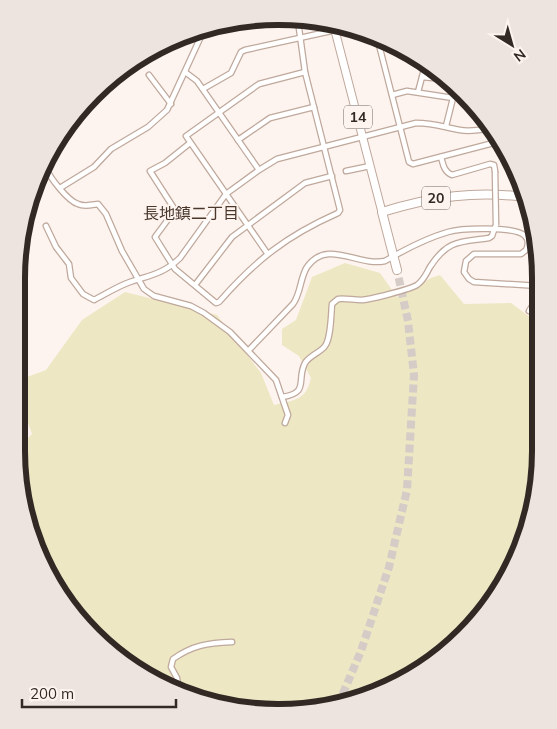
<svg xmlns="http://www.w3.org/2000/svg" width="557" height="729" font-family="Mulish,'Noto Sans JP',sans-serif">
<rect width="100%" height="100%" fill="#fef4ef"/>
<path fill="#ede7c3" d="M345,263L380,273L397,297L431,278L440,275L464,304L511,303L539,324L538,485L527,535L497,596L424,669L347,704L279,713L211,704L148,678L93,636L52,582L25,519L16,451V438L24,442L32,434L16,391L27,377L46,370L82,320L125,292L217,315L261,373L274,405C294,400 306,401 311,378L299,356L282,345V329L296,320L312,277Z"/>
<g fill="none" stroke-linecap="round" stroke-linejoin="round">
<polyline stroke="#d5cbc7" stroke-width="8" stroke-dasharray="8 4" stroke-linecap="butt" points="338,705 361,651 389,567 407,490 414,375 408,321 397,270"/>
<g stroke="#bfa89c" stroke-width="7">
<g id="street">
<polyline points="378,41 409,162 413,164 501,141"/>
<polyline points="185,72 197,81 259,170"/>
<polyline points="149,75 171,104"/>
<polyline points="422,77 443,79"/>
<polyline points="203,89 231,73 241,52 245,50 345,28"/>
<polyline points="418,92 426,62"/>
<polyline points="392,95 407,91 453,98 446,126"/>
<polyline points="238,140 270,118 314,107"/>
<path d="M190,143L165,163L150,171L175,210L155,237L175,269L216,303L219,302C256,260 286,236 338,213L340,210L305,72L298,21"/>
<path d="M441,157C443,164 444,172 452,175L490,164L494,165L495,171"/>
<path d="M46,168C50,178 68,201 78,204C84,207 91,205 98,204L106,214L122,251L144,289L154,296L191,306L204,313L230,332L276,380L288,415L285,423"/>
<polyline points="346,171 370,166"/>
<polyline points="60,188 94,167 111,149 148,127 167,110 203,32"/>
<path d="M46,226L56,247L69,264L71,278L83,294L94,300C106,294 118,286 130,282C151,275 163,274 180,258L226,194L259,170L277,159L416,123C434,123 443,127 460,130C470,132 481,130 492,128"/>
<polyline points="267,253 186,136 259,84 305,72"/>
<polyline points="195,285 232,237 305,183 332,176"/>
<polyline points="529,311 539,295"/>
<path d="M249,350L293,304C301,293 300,278 307,267C328,238 357,267 385,261C404,250 427,238 448,232C461,228 516,226 525,236C529,240 528,246 526,250L521,254H474L466,261L464,272L469,279L474,282L539,286"/>
<path d="M282,397C310,393 296,380 305,363C310,355 320,353 325,346C331,338 331,315 332,304L338,299C346,298 353,300 361,300C369,300 411,289 417,285C424,280 426,274 430,267C448,239 461,242 489,238L492,236L495,227"/>
<path d="M179,691L177,678L171,667L173,659C193,645 208,643 232,642"/>
</g>
</g>
<g stroke="#bfa89c" stroke-width="9">
<polyline id="primary" points="333,23 382,212"/>
</g>
<g stroke="#bfa89c" stroke-width="10">
<path id="highway" d="M397,270L382,212C434,196 474,191 528,197"/>
</g>
<use href="#street" stroke="#fff" stroke-width="4.5"/>
<use href="#primary" stroke="#fff" stroke-width="7"/>
<use href="#highway" stroke="#fff" stroke-width="8"/>
<g stroke="#bfa89c" stroke-width="7" stroke-linecap="butt">
<polyline id="street-bridge" points="495,171 496,225"/>
</g>
<use href="#street-bridge" stroke="#fff" stroke-width="4.5"/>
</g>
<g text-anchor="middle" stroke-width="4" stroke-linejoin="round" paint-order="stroke">
<g fill="#fef4ef" stroke="#6f6662" stroke-width="1">
<rect x="344" y="105.5" width="28" height="23" rx="4"/>
<rect x="422" y="186.5" width="28" height="23" rx="4"/>
</g>
<g font-size="14" font-weight="bold" fill="#322925">
<text x="358" y="122">14</text>
<text x="436" y="203">20</text>
</g>
<g font-size="16" fill="#4a382d" stroke="#fef4ef">
<text x="191" y="219">長地鎮二丁目</text>
</g>
</g>
<path d="M0 0H557V729H0ZM278 25H279A253 253 0 0 1 532 278V451A253 253 0 0 1 279 704H278A253 253 0 0 1 25 451V278A253 253 0 0 1 278 25Z" fill="#eee4df" fill-rule="evenodd"/>
<path fill="none" stroke="#322925" stroke-width="6" d="M278 25H279A253 253 0 0 1 532 278V451A253 253 0 0 1 279 704H278A253 253 0 0 1 25 451V278A253 253 0 0 1 278 25Z"/>
<g transform="translate(512 45) rotate(143)" stroke="#fef4ef" stroke-width="4" paint-order="stroke">
<path d="M0-4L9 19L0 12L-9 19Z" fill="#322925"/>
<text y="-8" font-size="14" font-weight="bold" text-anchor="middle" fill="#322925">N</text>
</g>
<path d="M22 699v8h154v-8" fill="none" stroke="#322925" stroke-width="2.5"/>
<text x="30" y="699" font-size="15" fill="#322925" stroke="#fef4ef" stroke-width="4" paint-order="stroke">200 m</text>
</svg>
